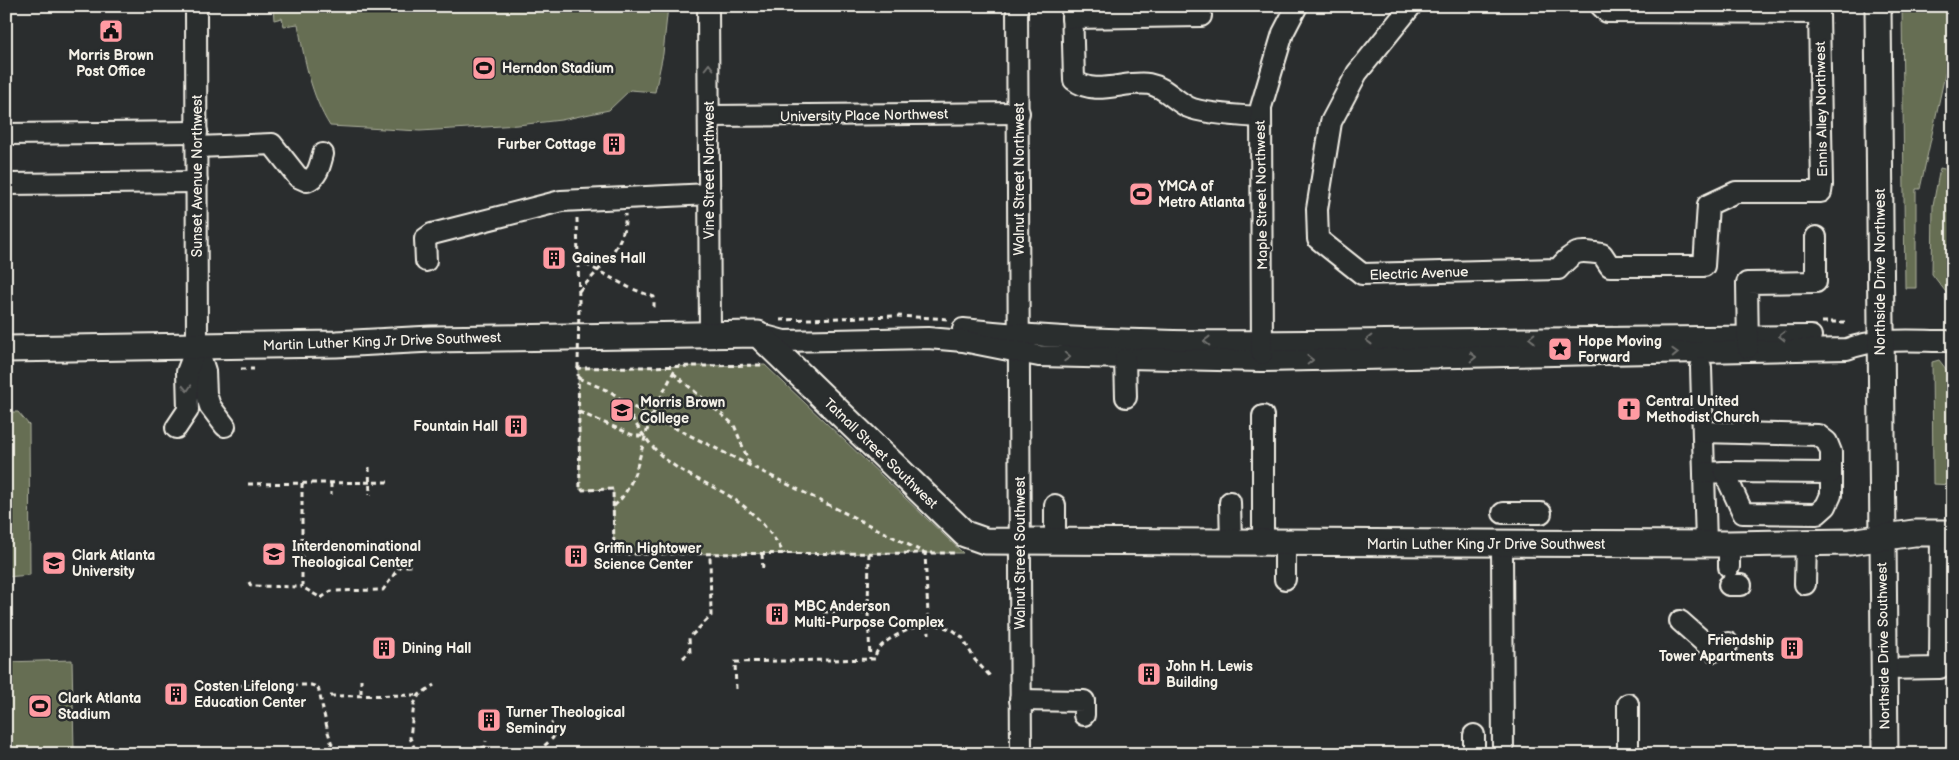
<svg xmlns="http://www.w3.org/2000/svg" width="1959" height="760" font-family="'Balsamiq Sans',sans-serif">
<rect width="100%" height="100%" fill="#2a2d2e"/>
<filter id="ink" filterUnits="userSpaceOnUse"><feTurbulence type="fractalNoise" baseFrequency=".02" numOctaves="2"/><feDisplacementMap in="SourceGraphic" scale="10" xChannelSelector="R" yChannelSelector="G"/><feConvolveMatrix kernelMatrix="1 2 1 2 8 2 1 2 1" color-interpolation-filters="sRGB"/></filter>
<g filter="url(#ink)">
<g fill="#666e53" stroke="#adb09e">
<path d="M273,6H668L663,54L655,92L630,90L609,110L561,120L518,125L420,131L330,126C311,96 304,58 298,24L284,26L282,18L274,20Z"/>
<polygon points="1902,6 1953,6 1953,38 1920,189 1916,189 1916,288 1905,288"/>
<polygon points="1940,168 1953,171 1953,198 1950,200 1953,269 1952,300 1932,274 1933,205"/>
<polygon points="1939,360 1953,378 1953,485 1933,484 1932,362"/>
<polygon points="765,365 963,553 614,554 613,489 580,490 578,368"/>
<polygon points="6,412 18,412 29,425 30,575 6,577"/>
<polygon points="72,660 74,750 102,750 102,754 6,754 6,662"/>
</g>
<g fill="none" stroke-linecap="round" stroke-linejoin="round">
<g stroke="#f4f1e8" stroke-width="24">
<g id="minor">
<polyline points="196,6 197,346 205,371 206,394 210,406 225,426"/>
<polyline points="708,6 710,334"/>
<path d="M1017,6C1020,255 1018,505 1021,754"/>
<path d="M1072,6L1074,80C1095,97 1125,80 1149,84C1165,87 1174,100 1188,107C1203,114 1243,116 1260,117"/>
<path d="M1411,6L1357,73L1331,122L1317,209L1318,239L1362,274L1558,269C1575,250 1577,250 1602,254L1610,266H1704L1708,205L1736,192H1821L1822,185L1819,13L1607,12L1601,6"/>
<polyline points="1072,18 1201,16 1200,6"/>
<polyline points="709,116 1019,113"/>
<polyline points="6,134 197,132"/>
<path d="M197,147L272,144L298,177L307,181C318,177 320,165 323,154"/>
<polyline points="6,184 197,182"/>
<polyline points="426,261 425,239 432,234 561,201 710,194"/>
<path d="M963,329C1103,344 1244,342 1385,340C1527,338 1669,336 1811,336"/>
<path d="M758,334L784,341L928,338L963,341L1039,356L1262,361L1847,349C1879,337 1913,341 1947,341"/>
<polyline points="1748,348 1747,283 1816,282 1816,237"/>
<polyline points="1262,354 1261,107 1283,33 1297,6"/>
<polyline points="1125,359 1126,397"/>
<polyline points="1701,367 1706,544"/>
<polyline points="1263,416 1263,543"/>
<polyline points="176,428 188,410 187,372 197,346"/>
<polyline points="1703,432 1818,435 1827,442 1831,452 1831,495 1826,506 1817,514 1743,513 1724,472 1704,473"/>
<polyline points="1724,472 1831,473"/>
<polyline points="1230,502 1231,543"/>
<polyline points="1503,513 1541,513"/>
<polyline points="1055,543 1055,505"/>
<polyline points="1285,543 1285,579"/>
<polyline points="1502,544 1503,754"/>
<polyline points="1729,567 1729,544"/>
<polyline points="1805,584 1806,543"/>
<polyline points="1729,585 1741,585"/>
<polyline points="1680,621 1714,651 1728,643"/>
<polyline points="1883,669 1940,668 1941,533"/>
<polyline points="1020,700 1084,701 1084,715"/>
<polyline points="1628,704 1628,754"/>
<polyline points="1474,754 1474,735"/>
</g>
</g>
<g stroke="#f4f1e8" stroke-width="29">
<g id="major">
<polyline points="1878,6 1885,754"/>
<polyline points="6,349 336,344 431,339 758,334 965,534 985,541 1729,544 1850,542 1914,533 1953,533"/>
</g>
</g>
<g stroke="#f4f1e8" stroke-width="3" stroke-dasharray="5 4" stroke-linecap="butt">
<polyline points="577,218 579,301"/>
<polyline points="578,260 630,288 654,297 654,310"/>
<path d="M579,291C597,271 628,244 625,214"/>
<polyline points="780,320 896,316 949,319"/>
<polyline points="1822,322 1847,322"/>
<polyline points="761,365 578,368 580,490 613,489 614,554 957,553"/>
<polyline points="241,369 254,369"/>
<polyline points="673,373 734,425 750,465"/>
<polyline points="578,378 611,392 629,405 925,553 929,634"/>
<path d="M622,402C635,423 649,447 669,462C685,474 702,481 719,490C747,505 769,527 784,554"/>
<polyline points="579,412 635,436 644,436"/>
<polyline points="369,467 370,495"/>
<polyline points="302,483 302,587 321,598 331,591 383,590 400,566 413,566"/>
<polyline points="331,483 331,495"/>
<polyline points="248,484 389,482"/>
<path d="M614,506C638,485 640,447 651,419C658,401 668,384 676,367"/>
<polyline points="762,554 763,570"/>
<polyline points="249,582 251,586 302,587"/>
<polyline points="823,612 868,612 869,553"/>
<polyline points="868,612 870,659"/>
<polyline points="683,658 690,652 689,638 711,616 710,554"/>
<polyline points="361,679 361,695"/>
<polyline points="202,686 311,685 318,687 328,732 335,754"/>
<path d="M736,689L735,662L875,659C875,640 913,628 928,622L953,630L962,637L975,660L990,676"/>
<polyline points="330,696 419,695"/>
<polyline points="423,754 414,747 410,738 414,704 419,695 434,685"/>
<polyline points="437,754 466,752 485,747 486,741"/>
<polyline points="544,754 543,747 553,738 553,723 551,724"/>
</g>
<use href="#minor" stroke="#2a2d2e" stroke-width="20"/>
<use href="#major" stroke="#2a2d2e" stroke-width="25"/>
<polyline stroke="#f4f1e8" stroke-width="3" stroke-dasharray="5 4" stroke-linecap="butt" points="578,368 579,301"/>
</g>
<defs><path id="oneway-chevron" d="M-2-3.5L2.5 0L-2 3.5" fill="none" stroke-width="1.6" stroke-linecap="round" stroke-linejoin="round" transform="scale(1.25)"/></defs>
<g stroke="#71726f">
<use href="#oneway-chevron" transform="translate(709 67) rotate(-90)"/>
<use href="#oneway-chevron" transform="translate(1782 336) rotate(180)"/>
<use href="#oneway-chevron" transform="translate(1532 338) rotate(179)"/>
<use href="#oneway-chevron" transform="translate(1369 340) rotate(179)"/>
<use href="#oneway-chevron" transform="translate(1207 341) rotate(-179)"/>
<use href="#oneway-chevron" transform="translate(1675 353) rotate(-2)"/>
<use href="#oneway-chevron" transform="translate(1067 357) rotate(3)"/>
<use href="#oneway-chevron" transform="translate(1473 357) rotate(-1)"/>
<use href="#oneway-chevron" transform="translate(1310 360) rotate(-1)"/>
<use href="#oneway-chevron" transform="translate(187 388) rotate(87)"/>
</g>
</g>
<defs>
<g id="civic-square" transform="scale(1.25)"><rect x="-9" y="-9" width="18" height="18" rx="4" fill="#ff9aa2" stroke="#2a2d2e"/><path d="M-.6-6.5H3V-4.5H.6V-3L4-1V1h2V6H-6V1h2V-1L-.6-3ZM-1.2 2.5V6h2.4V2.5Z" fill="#111"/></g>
<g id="stadium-square" transform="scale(1.25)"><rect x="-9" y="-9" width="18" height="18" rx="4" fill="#ff9aa2" stroke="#2a2d2e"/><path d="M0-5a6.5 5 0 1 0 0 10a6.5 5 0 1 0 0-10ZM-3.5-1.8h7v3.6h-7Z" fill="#111"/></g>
<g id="building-square" transform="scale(1.25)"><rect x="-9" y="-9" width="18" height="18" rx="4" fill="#ff9aa2" stroke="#2a2d2e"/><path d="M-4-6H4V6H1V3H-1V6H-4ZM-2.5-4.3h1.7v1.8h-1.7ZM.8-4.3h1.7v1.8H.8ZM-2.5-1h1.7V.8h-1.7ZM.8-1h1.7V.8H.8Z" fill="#111"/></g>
<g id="sight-square" transform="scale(1.25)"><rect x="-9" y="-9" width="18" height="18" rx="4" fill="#ff9aa2" stroke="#2a2d2e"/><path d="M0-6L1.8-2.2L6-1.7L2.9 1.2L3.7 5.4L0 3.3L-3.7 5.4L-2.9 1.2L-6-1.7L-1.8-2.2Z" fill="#111"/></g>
<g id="church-square" transform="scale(1.25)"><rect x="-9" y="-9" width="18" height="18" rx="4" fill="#ff9aa2" stroke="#2a2d2e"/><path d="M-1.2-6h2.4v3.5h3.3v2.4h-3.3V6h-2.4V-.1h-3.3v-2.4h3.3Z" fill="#111"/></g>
<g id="university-square" transform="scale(1.25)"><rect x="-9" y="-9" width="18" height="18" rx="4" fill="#ff9aa2" stroke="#2a2d2e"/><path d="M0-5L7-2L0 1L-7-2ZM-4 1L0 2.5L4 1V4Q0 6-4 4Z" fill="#111"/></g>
</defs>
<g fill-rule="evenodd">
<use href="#civic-square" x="111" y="31"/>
<use href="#stadium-square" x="484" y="68"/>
<use href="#building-square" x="614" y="144"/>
<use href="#stadium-square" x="1141" y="194"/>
<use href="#building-square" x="554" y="258"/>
<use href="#sight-square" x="1560" y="349"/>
<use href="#church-square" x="1629" y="409"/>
<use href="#university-square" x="622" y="410"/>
<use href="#building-square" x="516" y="426"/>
<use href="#university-square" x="274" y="554"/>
<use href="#building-square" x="576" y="556"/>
<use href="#university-square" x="54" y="563"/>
<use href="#building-square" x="777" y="614"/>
<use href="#building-square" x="384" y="648"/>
<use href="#building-square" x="1792" y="648"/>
<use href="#building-square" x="1149" y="674"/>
<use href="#building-square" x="176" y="694"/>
<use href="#stadium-square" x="40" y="706"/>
<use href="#building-square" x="489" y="720"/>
</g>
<g text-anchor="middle" stroke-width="5" stroke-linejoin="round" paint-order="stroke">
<g font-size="14" font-weight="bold" fill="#f4f1e8" stroke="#2a2d2e" text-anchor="start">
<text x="111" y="60" text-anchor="middle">Morris Brown<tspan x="111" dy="16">Post Office</tspan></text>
<text x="502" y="73">Herndon Stadium</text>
<text x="596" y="149" text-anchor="end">Furber Cottage</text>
<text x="1158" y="191">YMCA of<tspan x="1158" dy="16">Metro Atlanta</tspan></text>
<text x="572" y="263">Gaines Hall</text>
<text x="1578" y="346">Hope Moving<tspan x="1578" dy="16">Forward</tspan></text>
<text x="1646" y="406">Central United<tspan x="1646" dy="16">Methodist Church</tspan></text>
<text x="640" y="407">Morris Brown<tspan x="640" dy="16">College</tspan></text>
<text x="498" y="431" text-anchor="end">Fountain Hall</text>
<text x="292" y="551">Interdenominational<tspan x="292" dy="16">Theological Center</tspan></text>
<text x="594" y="553">Griffin Hightower<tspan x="594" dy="16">Science Center</tspan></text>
<text x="72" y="560">Clark Atlanta<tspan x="72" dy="16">University</tspan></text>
<text x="794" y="611">MBC Anderson<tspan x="794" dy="16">Multi-Purpose Complex</tspan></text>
<text x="1774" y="645" text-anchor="end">Friendship<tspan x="1774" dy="16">Tower Apartments</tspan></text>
<text x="402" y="653">Dining Hall</text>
<text x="1166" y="671">John H. Lewis<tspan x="1166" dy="16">Building</tspan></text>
<text x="194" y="691">Costen Lifelong<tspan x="194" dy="16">Education Center</tspan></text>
<text x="58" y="703">Clark Atlanta<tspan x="58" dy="16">Stadium</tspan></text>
<text x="506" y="717">Turner Theological<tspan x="506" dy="16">Seminary</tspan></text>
</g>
<g font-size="14" fill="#f4f1e8" stroke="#2a2d2e">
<text transform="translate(1821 109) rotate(-91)" y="5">Ennis Alley Northwest</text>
<text transform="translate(864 115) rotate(-1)" y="5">University Place Northwest</text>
<text transform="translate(709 170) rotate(-90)" y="5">Vine Street Northwest</text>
<text transform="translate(197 176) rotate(-90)" y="5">Sunset Avenue Northwest</text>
<text transform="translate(1019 179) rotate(-90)" y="5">Walnut Street Northwest</text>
<text transform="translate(1261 195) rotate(-91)" y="5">Maple Street Northwest</text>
<text transform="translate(1880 272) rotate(-90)" y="5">Northside Drive Northwest</text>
<text transform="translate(1419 273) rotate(-2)" y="5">Electric Avenue</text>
<text transform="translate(382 341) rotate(-2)" y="5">Martin Luther King Jr Drive Southwest</text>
<text transform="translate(881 453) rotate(44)" y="5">Tatnall Street Southwest</text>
<text x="1486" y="549">Martin Luther King Jr Drive Southwest</text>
<text transform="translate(1020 553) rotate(-90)" y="5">Walnut Street Southwest</text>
<text transform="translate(1883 646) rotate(-91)" y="5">Northside Drive Southwest</text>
</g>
</g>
<rect width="1959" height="760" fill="none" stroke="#2a2d2e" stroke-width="25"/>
<rect x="12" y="12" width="1934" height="735" fill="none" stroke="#f4f1e8" stroke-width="2" filter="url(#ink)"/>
</svg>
